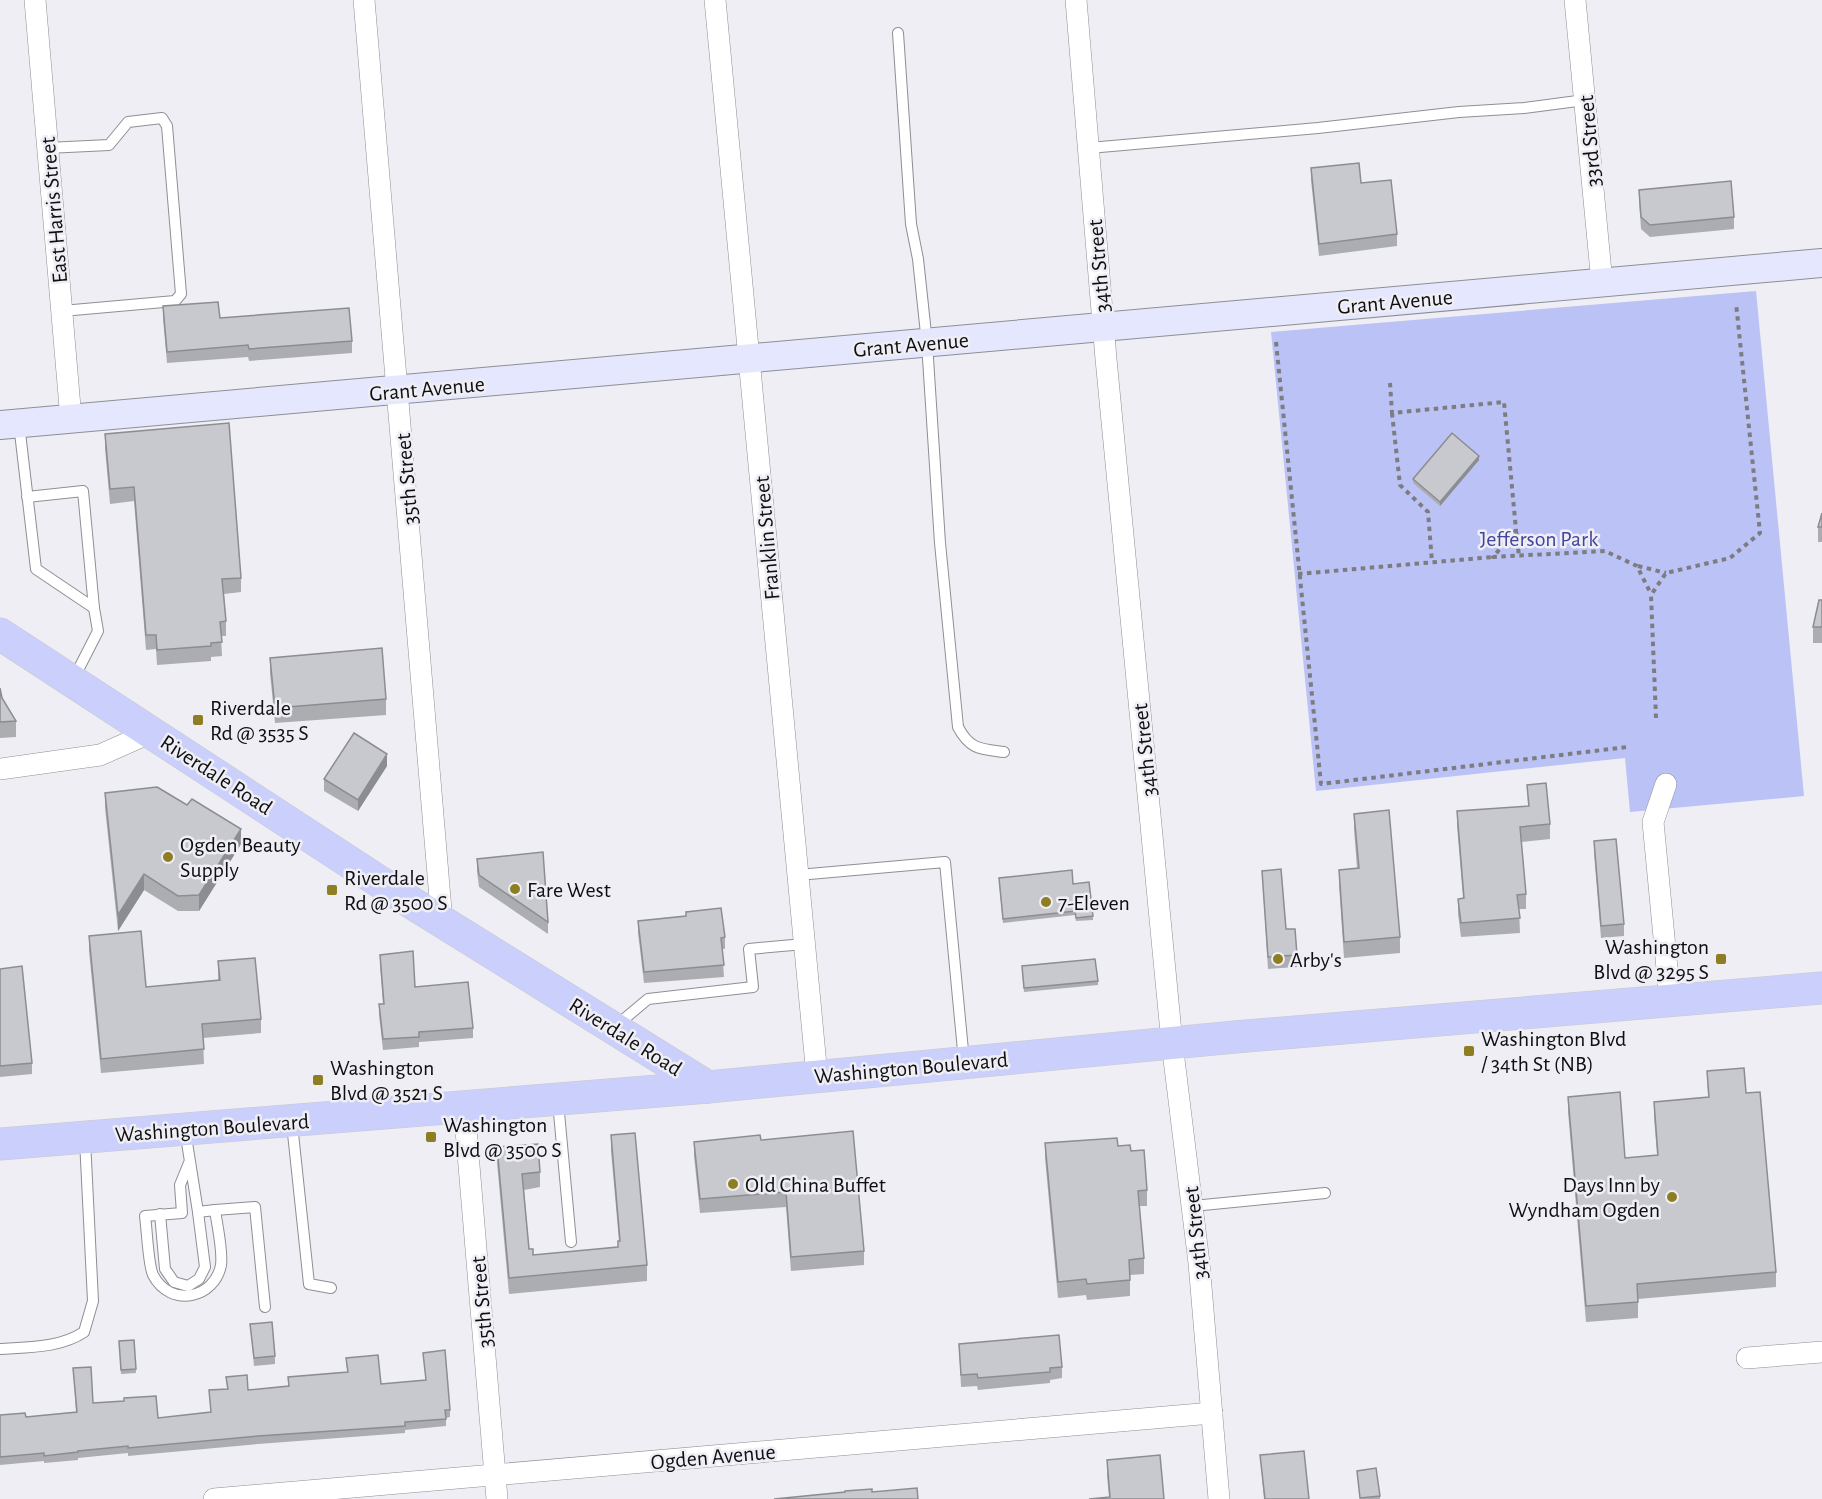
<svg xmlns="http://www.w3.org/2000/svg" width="1822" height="1499" font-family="'Alegreya Sans',sans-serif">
<rect width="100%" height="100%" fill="#eeeef4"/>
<polygon fill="#bbc2f5" points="1756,291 1804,796 1630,812 1625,758 1316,791 1271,332"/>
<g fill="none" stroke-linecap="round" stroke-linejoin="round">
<g stroke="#8e8f94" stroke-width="12">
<g id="lane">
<path d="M898,33L911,224L918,259L927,343L940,543L958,727C970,750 981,749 1004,752"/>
<polyline points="47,148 109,145 128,122 162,118 167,126 181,294 175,301 62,311"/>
<polyline points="1089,148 1318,128 1459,112 1524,108 1585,100"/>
<path d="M19,424C25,472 30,521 36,569L94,608L83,491L27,497"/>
<polyline points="74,678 98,631 94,608"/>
<polyline points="798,875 945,862 964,1061"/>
<polyline points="617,1025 648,999 753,987 749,949 804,944"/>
<polyline points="558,1102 571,1242"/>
<polyline points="292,1124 309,1284 331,1288"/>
<path d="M185,1130L198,1212L215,1210C217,1225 223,1250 221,1265C215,1298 171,1309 153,1275C148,1264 147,1229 145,1216L182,1213L180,1185L189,1163"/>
<polyline points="1193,1206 1325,1193"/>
<polyline points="215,1210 255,1207 265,1307"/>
<polyline points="160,1214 165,1269 174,1282 188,1286 199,1279 205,1267 198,1212"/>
<path d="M0,1349C29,1347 60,1348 84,1332L93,1301L85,1140"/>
</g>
</g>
<g stroke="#8e8f94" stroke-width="22">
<g id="street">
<polyline points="35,0 71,419"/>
<polyline points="364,0 442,922"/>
<polyline points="715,0 817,1076"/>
<polyline points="1076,0 1106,359 1172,1043 1199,1263 1219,1499"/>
<polyline points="1575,0 1602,283"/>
<polyline points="0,769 100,755 152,732"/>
<polyline points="1666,784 1653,822 1670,1000"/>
<polyline points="464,1106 497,1499"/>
<polyline points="1747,1358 1822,1352"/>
<polyline points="214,1499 1212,1413"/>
</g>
</g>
<g stroke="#8e8f94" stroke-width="30">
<polyline id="secondary" points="0,425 1822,263"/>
</g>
<g stroke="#cacacb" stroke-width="33">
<g id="primary">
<polyline points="0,634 412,903 708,1087"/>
<polyline points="0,1144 708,1087 1235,1037 1822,988"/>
</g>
</g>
<g stroke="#7d7d81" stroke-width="4" stroke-dasharray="4.5 4.5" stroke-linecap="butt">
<polyline points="1276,342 1321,784 1627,747"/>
<polyline points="1390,383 1392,413 1504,402 1516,530 1493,557 1605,551 1637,566 1651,594"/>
<polyline points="1392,413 1400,485 1428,512 1432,562"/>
<polyline points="1516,531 1519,556"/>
<polyline points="1638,566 1666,573"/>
<polyline points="1298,574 1493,557"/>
<polyline points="1656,718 1651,595 1666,573 1730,558 1760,533 1736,303"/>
</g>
<use href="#lane" stroke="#fff" stroke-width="10"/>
<use href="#street" stroke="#fff" stroke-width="21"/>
<use href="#secondary" stroke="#e4e7fd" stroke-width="28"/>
<use href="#primary" stroke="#cacffb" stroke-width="32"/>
</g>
<g fill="#acadb1">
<polygon points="1311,168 1361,183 1397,234 1397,246 1319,256 1311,180"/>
<polygon points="1639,190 1734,217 1734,229 1650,237 1641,229 1639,201"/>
<polygon points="163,306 220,318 352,341 352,353 249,361 248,357 167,363 163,318"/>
<polygon points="105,434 241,578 241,592 224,594 226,621 226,636 221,636 222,656 211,657 211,661 157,665 156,649 146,650 134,501 110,504 105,449"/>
<polygon points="1479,460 1440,506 1413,483 1413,479"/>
<polygon points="1822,513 1822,542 1818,542 1818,527"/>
<polygon points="1822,600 1822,643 1813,643 1813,627"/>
<polygon points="270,658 386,699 386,715 275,723 270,673"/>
<polygon points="0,688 2,698 16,721 16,737 0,738"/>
<polygon points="387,766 358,811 324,791 324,779"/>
<polygon points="1527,785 1550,824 1550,839 1521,842 1526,894 1526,909 1519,909 1520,933 1461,937 1458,914 1458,899 1463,898 1457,826 1457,811 1528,806"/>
<polygon points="105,793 187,805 241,844 199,911 178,911 144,890 118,931 105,808"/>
<polygon points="1354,814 1400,937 1400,953 1344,958 1339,885 1339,870 1357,868 1354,829"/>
<polygon points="1594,841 1624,924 1624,936 1601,938 1594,853"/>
<polygon points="477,859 548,922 548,934 479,887 477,871"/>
<polygon points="1262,871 1297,955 1297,967 1268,969"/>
<polygon points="999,882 1073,884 1093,916 1093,920 1076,921 1075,915 1003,923"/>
<polygon points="686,916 725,937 725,949 722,949 724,977 644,983 638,933 638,921"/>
<polygon points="89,936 146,987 218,980 218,961 261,1019 261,1033 203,1038 204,1064 101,1073 89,951"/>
<polygon points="380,955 415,987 473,1028 473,1038 419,1042 419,1047 383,1050 379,1015 379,1004 383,1004 380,965"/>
<polygon points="0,969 32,1063 32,1074 0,1077"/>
<polygon points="1022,970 1098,981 1098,985 1024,992"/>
<polygon points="1707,1071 1746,1093 1776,1272 1776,1287 1638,1299 1638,1318 1586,1322 1568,1112 1568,1097 1625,1158 1657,1155 1654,1117 1654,1102 1708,1097"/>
<polygon points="611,1135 647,1265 647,1281 509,1294 497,1163 497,1147 540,1172 540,1187 524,1190 529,1249 533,1255 618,1247 619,1241 611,1151"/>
<polygon points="761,1140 864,1251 864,1265 791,1271 786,1207 700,1213 694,1156 694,1142"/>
<polygon points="1045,1143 1131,1151 1147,1190 1147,1206 1139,1206 1144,1258 1144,1274 1130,1275 1130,1296 1087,1300 1086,1295 1058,1298 1045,1158"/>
<polygon points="250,1324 275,1356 275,1364 254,1366"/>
<polygon points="134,1340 136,1373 121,1374 119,1341"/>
<polygon points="959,1344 1062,1367 1062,1378 1050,1380 1050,1383 978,1390 977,1386 961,1387"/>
<polygon points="423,1353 450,1410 450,1417 446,1418 446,1426 405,1430 405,1433 258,1444 128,1456 128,1453 78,1458 78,1460 44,1463 44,1461 0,1465 0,1415 26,1417 76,1412 73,1368 93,1403 158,1418 211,1412 209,1390 227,1389 226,1377 248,1390 288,1386 288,1377 347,1372 346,1358 381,1384 426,1380"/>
<polygon points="1260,1455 1309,1499 1264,1499"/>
<polygon points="1107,1460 1164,1499 1109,1497 1107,1476"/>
<polygon points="1357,1471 1380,1496 1380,1499 1360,1499"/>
</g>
<g fill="#8c8d90">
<polygon points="1479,456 1479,460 1440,506 1440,502"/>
<polygon points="387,754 387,766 358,811 358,800"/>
<polygon points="241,829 241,844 199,911 199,895"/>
<polygon points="144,874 144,890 118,931 118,915"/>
</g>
<g fill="#c8c9ce" stroke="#8c8d90" stroke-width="1.5">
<polygon points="1359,163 1361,183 1391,180 1397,234 1319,244 1311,168"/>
<polygon points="1731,181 1734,217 1650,225 1641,217 1639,190"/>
<polygon points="218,302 220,318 349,308 352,341 249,349 248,345 167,352 163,306"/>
<polygon points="229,423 241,578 222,579 226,621 220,622 222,642 211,643 211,646 157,650 156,635 146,635 134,487 110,489 105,434"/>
<polygon points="1452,433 1479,456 1440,502 1413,479"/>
<polygon points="1822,513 1822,527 1818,527"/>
<polygon points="1819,600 1822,600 1822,627 1813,627"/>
<polygon points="382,648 386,699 275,708 270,658"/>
<polygon points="0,688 2,698 16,721 0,722"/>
<polygon points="354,733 387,754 358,800 324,779"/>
<polygon points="1546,783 1550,824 1520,827 1526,894 1517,895 1520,918 1461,923 1458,899 1464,898 1457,811 1529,806 1527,785"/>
<polygon points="157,787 187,805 192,799 241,829 199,895 178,896 144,874 118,915 105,793"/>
<polygon points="1389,810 1400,937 1344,942 1339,870 1359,868 1354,814"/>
<polygon points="1616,839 1624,924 1601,926 1594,841"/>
<polygon points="543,852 548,922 479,875 477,859"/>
<polygon points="1281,869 1286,929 1295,929 1297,955 1268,957 1262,871"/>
<polygon points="1072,870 1073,884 1089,882 1093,916 1076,918 1075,911 1003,919 999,878"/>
<polygon points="721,908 725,937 721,938 724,965 644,972 638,921 686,916 686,912"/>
<polygon points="141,931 146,987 220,980 218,961 255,958 261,1019 202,1024 204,1049 101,1059 89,936"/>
<polygon points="413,951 415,987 468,982 473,1028 419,1032 419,1037 383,1039 379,1004 384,1004 380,955"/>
<polygon points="1095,959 1098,981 1024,988 1022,966"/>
<polygon points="22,966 32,1063 0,1066 0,969"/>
<polygon points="1744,1068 1746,1093 1760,1092 1776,1272 1637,1284 1638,1302 1586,1306 1568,1097 1620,1092 1625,1158 1658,1155 1654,1102 1709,1097 1707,1071"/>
<polygon points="853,1131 864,1251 791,1257 786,1192 700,1199 694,1142 760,1135 761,1140"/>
<polygon points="635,1133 647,1265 509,1278 497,1147 538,1144 540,1172 522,1174 529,1249 533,1249 533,1255 618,1247 618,1241 620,1241 611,1135"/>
<polygon points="1117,1138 1118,1146 1130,1145 1131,1151 1144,1150 1147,1190 1138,1191 1144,1258 1129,1260 1130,1280 1087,1284 1086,1279 1058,1282 1045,1143"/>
<polygon points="272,1322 275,1356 254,1358 250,1324"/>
<polygon points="1059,1335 1062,1367 1050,1368 1050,1372 978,1378 977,1374 961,1375 959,1344"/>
<polygon points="134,1340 136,1369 121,1370 119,1341"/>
<polygon points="445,1350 450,1410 445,1410 446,1419 405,1422 405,1426 258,1436 128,1448 128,1446 78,1451 78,1452 44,1456 44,1453 0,1457 0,1415 25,1413 26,1417 77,1412 73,1368 91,1367 93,1403 124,1401 124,1398 156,1396 158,1418 211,1412 209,1390 228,1389 226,1377 247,1375 248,1390 289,1386 288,1377 348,1372 346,1358 378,1355 381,1384 426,1380 423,1353"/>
<polygon points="1304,1451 1309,1499 1265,1499 1260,1455"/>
<polygon points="1160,1455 1164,1499 1089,1499 1110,1497 1107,1460"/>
<polygon points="1376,1468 1380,1496 1360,1498 1357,1471"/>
<polygon points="917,1488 918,1499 774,1499 845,1492 845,1491 872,1489 872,1492"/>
</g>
<g fill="#8d7d23" stroke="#eeeef4" stroke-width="2">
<rect x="192" y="714" width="12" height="12" rx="3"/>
<circle cx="168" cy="857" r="6"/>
<circle cx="515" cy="889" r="6"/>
<rect x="326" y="884" width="12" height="12" rx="3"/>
<circle cx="1046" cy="902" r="6"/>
<circle cx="1278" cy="959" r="6"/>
<rect x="1715" y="953" width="12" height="12" rx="3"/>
<rect x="1463" y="1045" width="12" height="12" rx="3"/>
<rect x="312" y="1074" width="12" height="12" rx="3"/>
<rect x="425" y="1131" width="12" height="12" rx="3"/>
<circle cx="733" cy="1184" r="6"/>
<circle cx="1672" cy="1197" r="6"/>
</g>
<g text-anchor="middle" stroke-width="5" stroke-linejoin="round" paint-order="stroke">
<g font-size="22" fill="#0f0f11" stroke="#eeeef4">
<text transform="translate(1589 141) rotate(-95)" y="8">33rd Street</text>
<text transform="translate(53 210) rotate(-95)" y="8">East Harris Street</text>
<text transform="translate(1098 266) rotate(-95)" y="8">34th Street</text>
<text transform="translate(1395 301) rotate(-5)" y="8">Grant Avenue</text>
<text transform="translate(911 344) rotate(-5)" y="8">Grant Avenue</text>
<text transform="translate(427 388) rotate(-5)" y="8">Grant Avenue</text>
<text transform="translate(406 479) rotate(-95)" y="8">35th Street</text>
<text transform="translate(766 538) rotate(-95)" y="8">Franklin Street</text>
<text transform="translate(1144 750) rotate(-96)" y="8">34th Street</text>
<text transform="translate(217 774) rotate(33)" y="8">Riverdale Road</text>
<text transform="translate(626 1036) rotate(32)" y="8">Riverdale Road</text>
<text transform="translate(911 1067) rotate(-5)" y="8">Washington Boulevard</text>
<text transform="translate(212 1127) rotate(-4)" y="8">Washington Boulevard</text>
<text transform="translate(1195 1233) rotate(-96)" y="8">34th Street</text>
<text transform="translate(481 1302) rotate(-95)" y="8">35th Street</text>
<text transform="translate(713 1456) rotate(-5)" y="8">Ogden Avenue</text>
</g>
<g font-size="22" fill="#43459c" stroke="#eeeef4">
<text x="1539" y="546">Jefferson Park</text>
</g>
<g font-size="22" fill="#0f0f11" stroke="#eeeef4" text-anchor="start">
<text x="210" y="715">Riverdale<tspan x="210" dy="25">Rd @ 3535 S</tspan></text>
<text x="180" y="852">Ogden Beauty<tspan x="180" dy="25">Supply</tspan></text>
<text x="344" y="885">Riverdale<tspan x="344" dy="25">Rd @ 3500 S</tspan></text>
<text x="527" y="897">Fare West</text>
<text x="1058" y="910">7-Eleven</text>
<text x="1709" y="954" text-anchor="end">Washington<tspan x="1709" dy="25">Blvd @ 3295 S</tspan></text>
<text x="1290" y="967">Arby's</text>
<text x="1481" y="1046">Washington Blvd<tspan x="1481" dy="25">/ 34th St (NB)</tspan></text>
<text x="330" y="1075">Washington<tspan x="330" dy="25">Blvd @ 3521 S</tspan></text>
<text x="443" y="1132">Washington<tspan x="443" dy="25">Blvd @ 3500 S</tspan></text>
<text x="745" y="1192">Old China Buffet</text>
<text x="1660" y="1192" text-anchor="end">Days Inn by<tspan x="1660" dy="25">Wyndham Ogden</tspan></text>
</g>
</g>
</svg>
